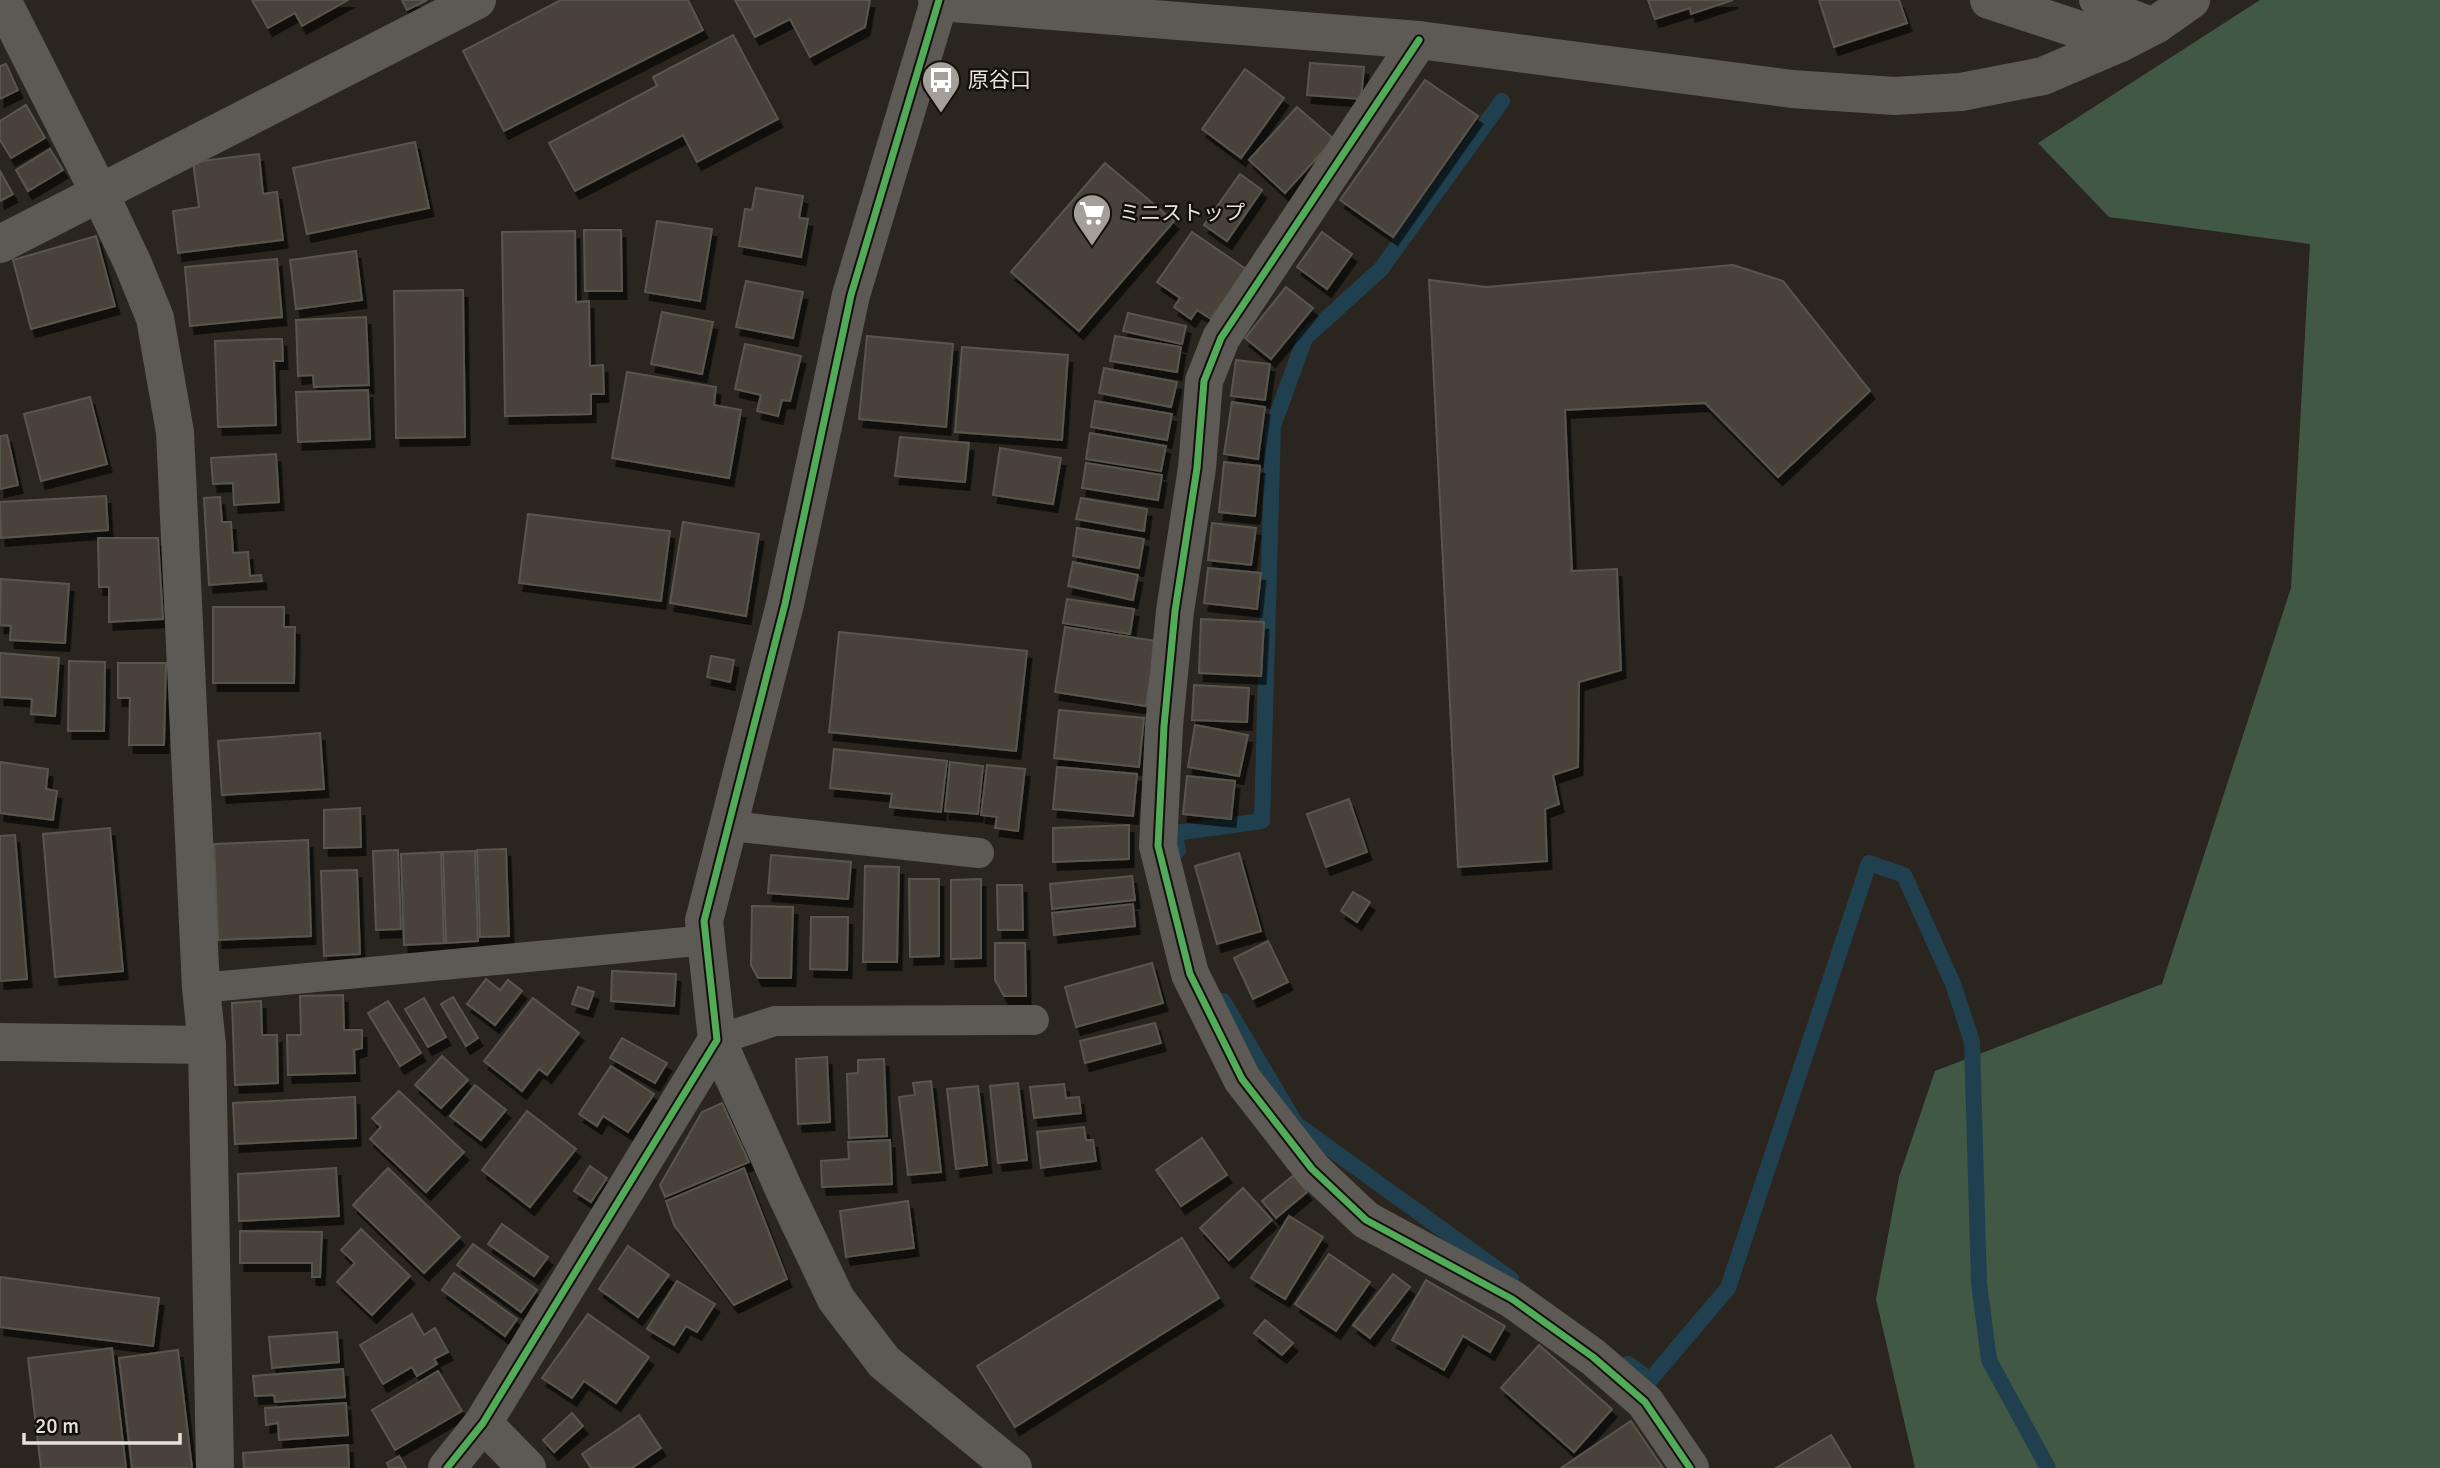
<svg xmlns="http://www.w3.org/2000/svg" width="2440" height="1468" font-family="Signika,'Noto Sans JP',sans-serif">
<defs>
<filter id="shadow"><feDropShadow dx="4.5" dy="8" stdDeviation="0" flood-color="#0009"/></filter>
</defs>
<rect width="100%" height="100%" fill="#2a251f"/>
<polygon fill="#415944" points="2260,0 2440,0 2440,1468 1915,1468 1876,1299 1899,1177 1935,1071 2162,984 2291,588 2310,244 2109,217 2038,143"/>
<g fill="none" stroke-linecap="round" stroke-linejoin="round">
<g stroke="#21404f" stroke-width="16">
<polyline points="1178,850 1174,833 1262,821 1273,426 1305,338 1381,269 1502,101"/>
<polyline points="1223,1001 1296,1124 1511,1279"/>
<polyline points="1628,1364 1650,1380 1728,1288 1869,863 1904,875 1953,984 1972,1042 1979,1283 1989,1360 2048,1468"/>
</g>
</g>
<g fill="#48433a" stroke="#59554f" stroke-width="2" filter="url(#shadow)">
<polygon points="252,0 348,0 302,26 295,13 268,28"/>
<polygon points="402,0 427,0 407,10"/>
<polygon points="561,0 688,0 703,30 504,131 463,51"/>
<polygon points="735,0 870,0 865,27 810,57 790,19 755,37"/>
<polygon points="1648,0 1733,0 1691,14 1690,8 1655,19"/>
<polygon points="1819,0 1899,0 1907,23 1834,47"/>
<polygon points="733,35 778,119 697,162 683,135 575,191 549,143 657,86 653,77"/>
<polygon points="1310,63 1364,67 1361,99 1307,95"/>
<polygon points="6,64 18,90 0,99 0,66"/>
<polygon points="1245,69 1284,98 1241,158 1202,129"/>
<polygon points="1425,80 1478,116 1393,237 1340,200"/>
<polygon points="26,105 45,138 11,158 0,140 0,121"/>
<polygon points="1297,107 1334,139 1285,193 1249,160"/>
<polygon points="415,142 429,208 307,234 293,168"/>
<polygon points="50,149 63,170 28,191 16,170"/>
<polygon points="259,154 263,194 277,192 283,240 178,253 173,211 199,207 193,162"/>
<polygon points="1105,163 1174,221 1079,331 1011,272"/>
<polygon points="0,171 13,194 0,201"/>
<polygon points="1240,174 1262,190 1227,241 1204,225"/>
<polygon points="756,188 803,196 799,218 808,219 801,257 739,246 745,209 752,210"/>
<polygon points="657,221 712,229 700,301 645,292"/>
<polygon points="584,230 621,230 622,291 585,291"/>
<polygon points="575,231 576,302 589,301 590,366 603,365 604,394 591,394 591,414 505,416 502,232"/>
<polygon points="1192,232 1246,269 1211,319 1197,310 1191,319 1174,307 1180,298 1157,282"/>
<polygon points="1322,232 1352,254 1327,289 1297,267"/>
<polygon points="96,236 115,306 31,329 13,260"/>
<polygon points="356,251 362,300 296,309 290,260"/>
<polygon points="277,259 282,317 190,326 185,267"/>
<polygon points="1733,265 1783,281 1870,391 1778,477 1705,403 1565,410 1572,571 1617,569 1621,670 1579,682 1578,767 1553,775 1559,804 1545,809 1547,861 1458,867 1429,280 1486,287"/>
<polygon points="746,281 803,292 793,338 736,327"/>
<polygon points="1286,287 1313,308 1271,359 1245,338"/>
<polygon points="463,290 465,437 396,438 394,291"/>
<polygon points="662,312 713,322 702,374 651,364"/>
<polygon points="1128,313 1186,326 1182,344 1123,331"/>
<polygon points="366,317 369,385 314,387 313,375 298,376 296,320"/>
<polygon points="867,336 953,344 946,427 859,419"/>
<polygon points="1115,336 1181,347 1177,372 1110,361"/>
<polygon points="272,339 282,339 283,361 274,361 276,425 218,427 215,341"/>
<polygon points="745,344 801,356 790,401 782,400 778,416 757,411 761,395 735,389"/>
<polygon points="962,347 1068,355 1062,440 955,432"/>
<polygon points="1236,360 1270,364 1265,400 1231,396"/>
<polygon points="1104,368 1177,382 1171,407 1099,393"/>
<polygon points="627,372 716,387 714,405 741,410 729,478 612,458"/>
<polygon points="368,390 370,439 298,442 296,392"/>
<polygon points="90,397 107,464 41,481 24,414"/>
<polygon points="1095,401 1172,414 1167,440 1091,427"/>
<polygon points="1232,402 1265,407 1258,459 1224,454"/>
<polygon points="1090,433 1166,446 1161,471 1086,459"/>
<polygon points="7,435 18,485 0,489 0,436"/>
<polygon points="900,437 969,443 965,482 895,476"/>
<polygon points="1000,448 1061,458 1053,504 993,495"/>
<polygon points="276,454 279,502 234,505 233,483 213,484 211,458"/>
<polygon points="1224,462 1260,466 1255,516 1219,512"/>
<polygon points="1086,463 1162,475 1158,500 1082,488"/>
<polygon points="106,496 108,530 1,538 0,502"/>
<polygon points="220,497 222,522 231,522 233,553 248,552 250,576 261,575 262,581 209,585 204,498"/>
<polygon points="1081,498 1147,509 1144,531 1076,519"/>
<polygon points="528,514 670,531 661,601 519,583"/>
<polygon points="683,522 759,534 746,616 670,603"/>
<polygon points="1212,523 1256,528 1251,565 1208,560"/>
<polygon points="1077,528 1144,539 1139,568 1073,556"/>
<polygon points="98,538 158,538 163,619 109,622 109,587 99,587"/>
<polygon points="1073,562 1138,575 1133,600 1068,586"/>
<polygon points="1208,568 1261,573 1257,609 1204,603"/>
<polygon points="1,579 69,584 65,643 10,640 11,626 0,625"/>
<polygon points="1067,599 1134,609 1130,634 1063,623"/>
<polygon points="213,607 284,607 284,627 295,627 294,683 213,683"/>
<polygon points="1201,619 1264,622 1261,676 1199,673"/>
<polygon points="1065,627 1156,641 1146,706 1055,692"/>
<polygon points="839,632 1027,651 1016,751 829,732"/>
<polygon points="0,653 59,658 55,716 31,714 32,699 0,697"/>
<polygon points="711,656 734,660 730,682 707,677"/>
<polygon points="69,661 105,662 104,731 68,731"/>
<polygon points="118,663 166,663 164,745 129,745 130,698 118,698"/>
<polygon points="1194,685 1249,688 1247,722 1192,720"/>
<polygon points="1059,710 1144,718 1139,767 1054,758"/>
<polygon points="1195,725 1248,735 1239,776 1188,767"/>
<polygon points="320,733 324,789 222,795 218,741"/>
<polygon points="834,749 947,761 941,812 890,807 892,794 830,788"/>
<polygon points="0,762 48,769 46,789 57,791 53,820 0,813"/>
<polygon points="950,762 983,766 978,814 945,811"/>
<polygon points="987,765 1025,769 1018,831 995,828 997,817 981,815"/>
<polygon points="1057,767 1137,774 1133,816 1053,809"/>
<polygon points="1187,776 1235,781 1231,819 1183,814"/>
<polygon points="1349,799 1367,852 1326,867 1307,814"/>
<polygon points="360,808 361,847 324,848 324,810"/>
<polygon points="1129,825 1129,859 1053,862 1053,828"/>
<polygon points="110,828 123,971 55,977 43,834"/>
<polygon points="15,835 27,979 0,981 0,836"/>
<polygon points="308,840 311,936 218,940 214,844"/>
<polygon points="506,849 509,936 480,937 477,850"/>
<polygon points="398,850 401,929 376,930 373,851"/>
<polygon points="475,851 478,941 446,943 443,852"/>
<polygon points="441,852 444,943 404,945 401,854"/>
<polygon points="1239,853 1261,931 1217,944 1195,866"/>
<polygon points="771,855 851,862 848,899 768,893"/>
<polygon points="865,866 899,867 897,962 863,962"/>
<polygon points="357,870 360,954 324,956 321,871"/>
<polygon points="1132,876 1135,900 1052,909 1050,884"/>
<polygon points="909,879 939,879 939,956 910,957"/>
<polygon points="981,879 981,958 951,959 951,880"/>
<polygon points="997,885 1022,885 1023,930 998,930"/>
<polygon points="1353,892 1370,902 1357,922 1341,911"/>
<polygon points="1133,904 1135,926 1054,935 1052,913"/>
<polygon points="752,906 793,907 791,978 758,978 751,965"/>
<polygon points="811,917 848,917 847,970 810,969"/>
<polygon points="1268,941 1288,982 1253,999 1234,958"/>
<polygon points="995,943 1025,943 1026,996 1004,996 995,980"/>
<polygon points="1152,963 1163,1003 1076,1027 1065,987"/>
<polygon points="612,971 676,974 674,1006 611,1001"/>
<polygon points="486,979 500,990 508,980 522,991 495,1025 467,1004"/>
<polygon points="578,987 594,992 588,1009 572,1004"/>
<polygon points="343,995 344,1030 362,1030 362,1048 354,1050 355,1073 288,1075 287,1035 301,1035 300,996"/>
<polygon points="453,997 478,1038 466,1046 441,1004"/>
<polygon points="424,998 446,1037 428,1047 405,1009"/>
<polygon points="533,998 579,1033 547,1075 539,1069 522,1091 484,1061"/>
<polygon points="261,1001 262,1035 277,1035 278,1083 235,1085 232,1003"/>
<polygon points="388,1001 421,1053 400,1066 368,1013"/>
<polygon points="1155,1023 1161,1043 1085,1063 1080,1041"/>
<polygon points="622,1038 667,1063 655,1083 610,1058"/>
<polygon points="442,1056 468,1080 441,1108 415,1085"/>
<polygon points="827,1057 830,1122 798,1124 796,1059"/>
<polygon points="884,1059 887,1136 849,1138 847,1074 858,1073 858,1060"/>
<polygon points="611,1066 654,1094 628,1132 603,1116 597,1126 579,1114"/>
<polygon points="931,1081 941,1172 908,1175 899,1097 915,1095 913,1083"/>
<polygon points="1018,1083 1027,1160 998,1163 990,1086"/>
<polygon points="1064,1084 1066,1098 1079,1097 1081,1113 1034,1118 1030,1087"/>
<polygon points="475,1085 506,1110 481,1140 450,1116"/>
<polygon points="978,1086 987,1165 956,1169 947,1089"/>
<polygon points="399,1091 464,1152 426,1192 370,1139 381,1127 372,1118"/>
<polygon points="355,1097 356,1138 235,1144 233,1103"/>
<polygon points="722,1103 749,1162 665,1197 660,1185 702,1112"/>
<polygon points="527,1111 576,1149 530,1207 482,1170"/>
<polygon points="1084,1127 1086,1140 1093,1140 1096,1161 1041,1168 1037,1132"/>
<polygon points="1202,1138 1227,1175 1181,1206 1156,1170"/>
<polygon points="890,1140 892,1184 822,1187 821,1161 849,1159 848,1142"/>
<polygon points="590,1166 607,1178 591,1202 574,1191"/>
<polygon points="336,1168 339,1216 239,1221 238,1174"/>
<polygon points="388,1168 460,1237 424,1273 353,1205"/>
<polygon points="744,1168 787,1279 734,1305 674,1225 666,1201"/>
<polygon points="1294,1175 1307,1192 1276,1218 1262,1201"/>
<polygon points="1243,1188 1272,1220 1229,1260 1200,1228"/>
<polygon points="908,1201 914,1248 846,1257 840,1211"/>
<polygon points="1289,1216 1323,1237 1285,1299 1251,1278"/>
<polygon points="502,1224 548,1257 534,1276 488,1244"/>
<polygon points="361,1229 410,1276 372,1315 337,1282 355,1263 341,1250"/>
<polygon points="240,1231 322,1232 320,1277 312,1277 312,1263 240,1263"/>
<polygon points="1182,1238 1219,1298 1015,1427 977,1366"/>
<polygon points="473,1244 537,1290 521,1312 457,1265"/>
<polygon points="628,1246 669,1275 638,1317 599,1289"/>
<polygon points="1329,1254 1370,1282 1336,1331 1295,1304"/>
<polygon points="454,1273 517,1319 505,1336 442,1290"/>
<polygon points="1393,1274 1410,1287 1370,1338 1353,1325"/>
<polygon points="0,1277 159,1298 153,1346 0,1327"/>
<polygon points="1426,1280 1505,1326 1490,1352 1463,1336 1444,1370 1392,1340"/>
<polygon points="677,1281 715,1304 697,1332 686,1326 674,1345 647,1329"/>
<polygon points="412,1314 424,1335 435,1328 448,1352 434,1359 437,1364 417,1376 412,1367 383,1384 360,1345"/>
<polygon points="588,1314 649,1357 616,1403 584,1381 572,1398 542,1378"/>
<polygon points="1265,1320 1293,1343 1282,1355 1254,1333"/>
<polygon points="337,1332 339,1362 272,1368 269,1337"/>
<polygon points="1539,1345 1612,1409 1574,1452 1501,1388"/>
<polygon points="112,1348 126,1468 41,1468 28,1358"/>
<polygon points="178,1350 192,1468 132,1468 119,1358"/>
<polygon points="343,1369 345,1397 275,1402 274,1395 255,1396 253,1376"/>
<polygon points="438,1371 462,1411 395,1450 372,1410"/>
<polygon points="346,1403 348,1435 279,1440 278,1423 266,1425 265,1408"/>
<polygon points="572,1413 583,1426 554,1452 543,1440"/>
<polygon points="639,1415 661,1448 632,1468 591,1468 582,1454"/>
<polygon points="1631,1421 1663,1468 1561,1468"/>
<polygon points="1831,1435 1851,1468 1776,1468"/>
<polygon points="348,1445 349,1468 244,1468 243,1453"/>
<polygon points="399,1456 406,1468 389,1468 387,1463"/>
</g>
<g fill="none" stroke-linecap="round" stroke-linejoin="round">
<g stroke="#5d5954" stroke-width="30">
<polyline points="2094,0 2157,24"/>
<polyline points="730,826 979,853"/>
<polyline points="201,988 707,940"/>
<polyline points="717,1040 775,1021 1034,1020"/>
</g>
<g stroke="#5d5954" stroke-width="38">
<polyline points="2,0 100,194 133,264 155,318 175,432 201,988 207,1045 215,1468"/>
<polyline points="1989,0 2120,43"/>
<polyline points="1419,40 1221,338 1204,381 1197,468 1175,611 1164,726 1158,846 1190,974 1242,1079 1312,1169 1366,1220 1512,1299 1593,1357 1645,1402 1690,1468"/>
<polyline points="0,244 477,0"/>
<polyline points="717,1040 786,1194 836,1299 884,1362 1013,1468"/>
<polyline points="0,1042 207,1045"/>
<polyline points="483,1423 527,1468"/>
<polyline points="447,1468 483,1423 717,1040 704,921 785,604 851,295 939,2 937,0"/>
</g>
<polyline stroke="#5d5954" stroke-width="38" points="939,0 939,2 1419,40 1792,89 1894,96 1961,92 2043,76 2120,43 2157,24 2191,0"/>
<g stroke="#14100b" stroke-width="11">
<g id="cycleway">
<polyline points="1419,40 1221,338 1204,381 1197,468 1175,611 1164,726 1158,846 1190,974 1242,1079 1312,1169 1366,1220 1512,1299 1593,1357 1645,1402 1690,1468"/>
<polyline points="447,1468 483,1423 717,1040 704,921 785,604 851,295 939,0"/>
</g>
</g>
<use href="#cycleway" stroke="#51ab58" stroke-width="7"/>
</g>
<defs>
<g id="bus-pin" transform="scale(2.0125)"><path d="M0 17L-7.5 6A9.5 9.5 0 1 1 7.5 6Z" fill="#a49f98" stroke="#14100b"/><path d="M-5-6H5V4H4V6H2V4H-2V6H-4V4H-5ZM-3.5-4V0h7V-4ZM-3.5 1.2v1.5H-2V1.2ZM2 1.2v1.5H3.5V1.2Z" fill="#fff"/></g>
<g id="supermarket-pin" transform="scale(2.0125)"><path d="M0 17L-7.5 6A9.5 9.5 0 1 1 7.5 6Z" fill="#a49f98" stroke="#14100b"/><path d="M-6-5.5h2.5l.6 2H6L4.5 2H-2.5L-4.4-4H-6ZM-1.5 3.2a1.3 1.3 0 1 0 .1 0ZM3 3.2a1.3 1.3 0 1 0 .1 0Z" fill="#fff"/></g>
</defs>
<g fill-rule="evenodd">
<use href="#bus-pin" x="941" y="80"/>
<use href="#supermarket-pin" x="1092" y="213"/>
</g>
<g text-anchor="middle" stroke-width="5" stroke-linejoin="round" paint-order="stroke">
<g font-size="21" fill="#e6e1d9" stroke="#14100b" text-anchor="start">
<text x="968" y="87">原谷口</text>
<text x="1119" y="220">ミニストップ</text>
</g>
</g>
<path d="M24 1433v10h156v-10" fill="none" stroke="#e6e1d9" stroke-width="3.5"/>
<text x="35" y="1433" font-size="21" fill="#e6e1d9" stroke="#14100b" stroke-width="5" paint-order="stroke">20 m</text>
</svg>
